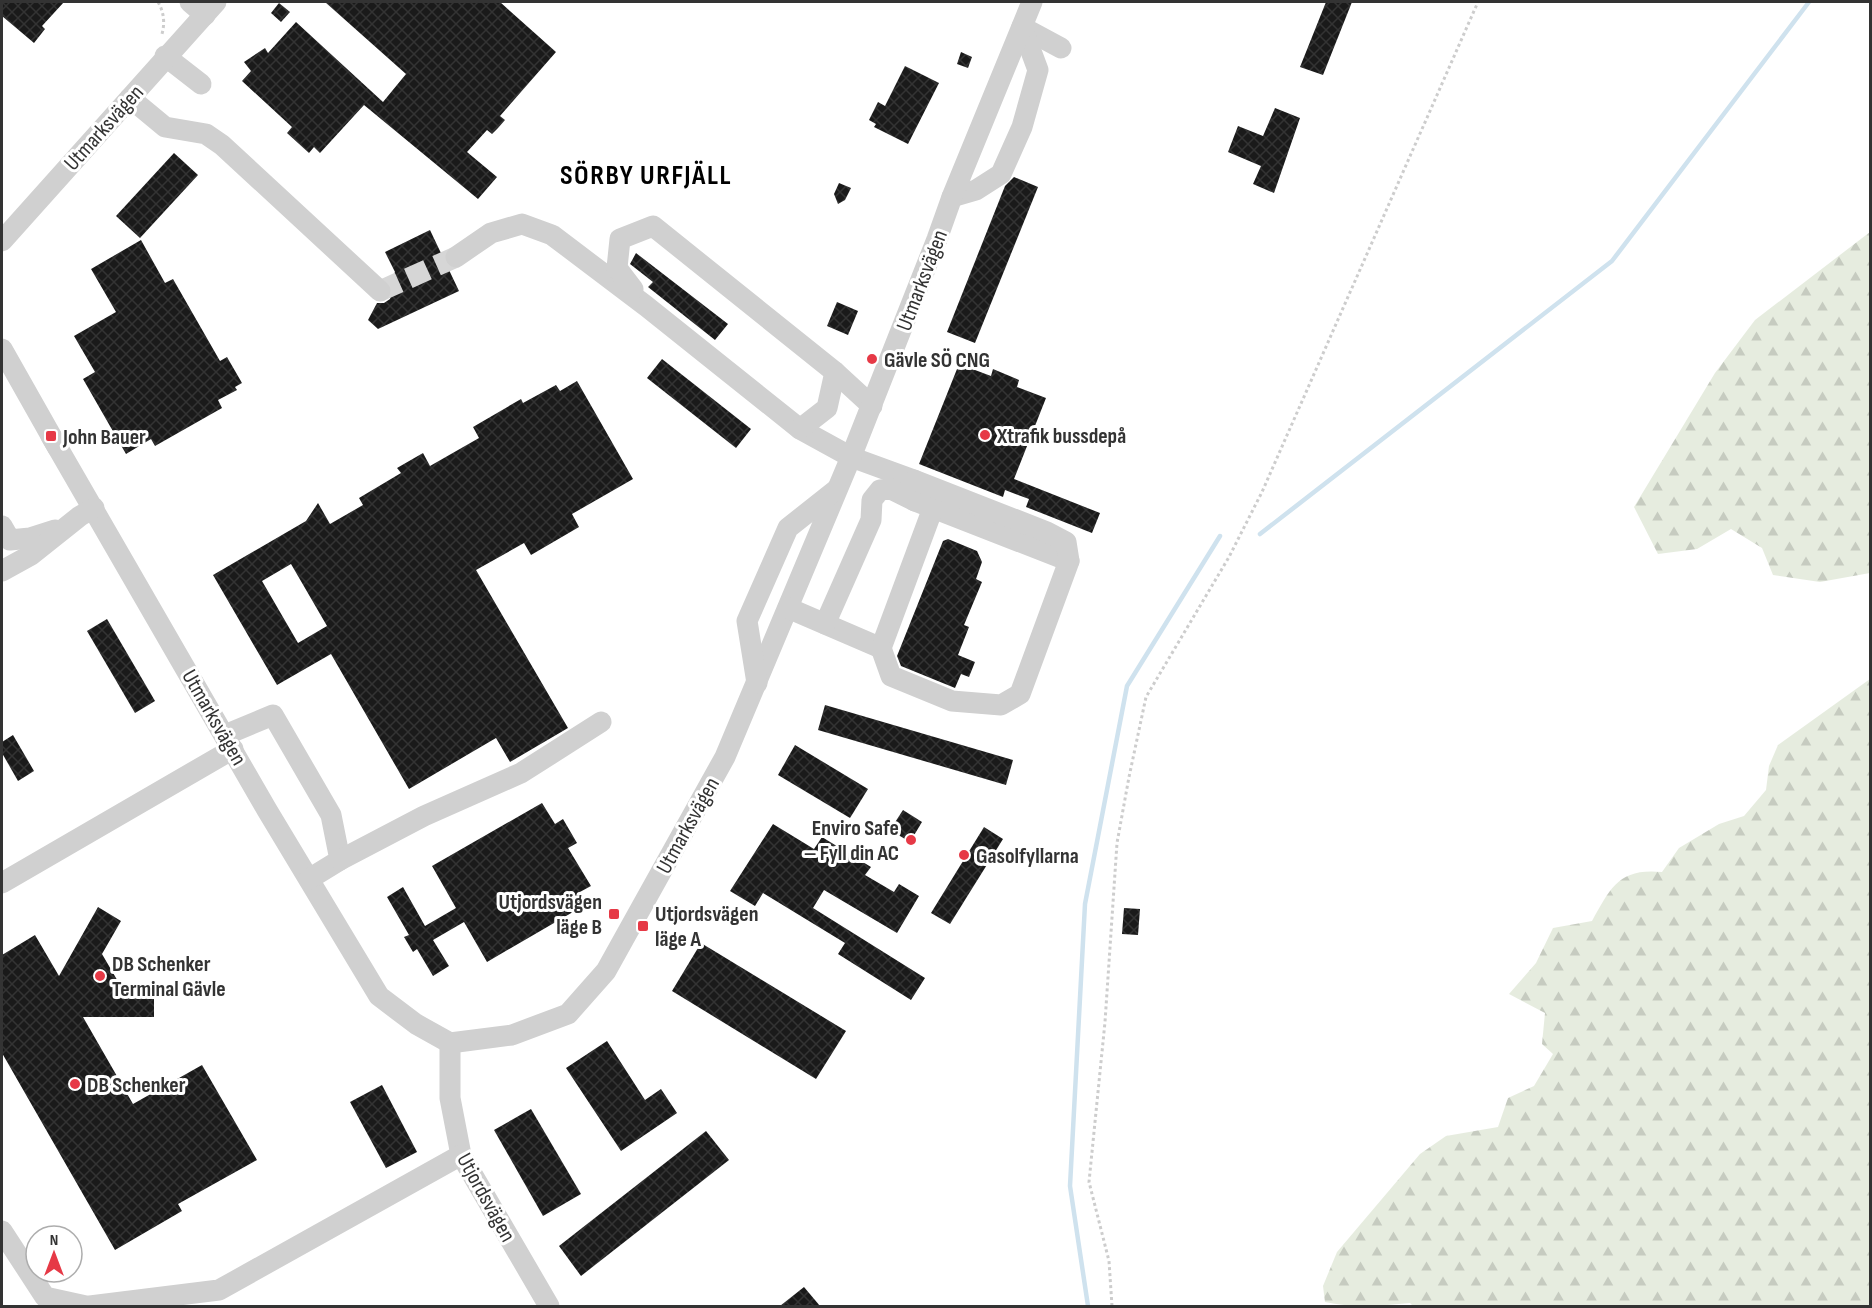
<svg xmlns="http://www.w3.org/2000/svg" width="1872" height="1308" font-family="'Sofia Sans Condensed',sans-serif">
<defs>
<pattern id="forest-firs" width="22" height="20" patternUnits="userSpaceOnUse" patternTransform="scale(1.5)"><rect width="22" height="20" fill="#e6ecdf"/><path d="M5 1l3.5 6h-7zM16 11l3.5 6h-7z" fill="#c6cbc0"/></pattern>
<pattern id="building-cross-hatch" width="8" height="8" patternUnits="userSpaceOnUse" patternTransform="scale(1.5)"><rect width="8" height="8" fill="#1a1a1a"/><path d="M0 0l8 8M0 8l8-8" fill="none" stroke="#333"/></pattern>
</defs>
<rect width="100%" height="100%" fill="#fff"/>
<g fill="url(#forest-firs)">
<polygon points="1870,232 1870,573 1820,582 1773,575 1762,548 1731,529 1697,549 1658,554 1634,507 1715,373 1755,320"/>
<path d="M1870,679V1306H1413L1410,1303C1382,1306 1351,1308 1325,1302L1323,1286L1337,1252L1420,1154L1446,1136L1498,1127L1508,1098L1534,1086L1553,1054L1542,1044L1545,1013L1509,994L1536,963L1553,928L1592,921C1611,887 1619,868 1662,872L1679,848L1719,824L1744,816L1766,790L1769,766L1778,745Z"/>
</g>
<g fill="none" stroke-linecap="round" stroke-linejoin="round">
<g stroke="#cfe2ee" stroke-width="4.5">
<polyline points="1260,534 1612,261 1809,2"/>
<polyline points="1088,1306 1070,1186 1085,904 1127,686 1220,536"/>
</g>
</g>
<g fill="url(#building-cross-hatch)" fill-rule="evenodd">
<polygon points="2,2 64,2 42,26 45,29 34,43 2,16"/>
<polygon points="325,2 500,2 556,52 500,116 505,120 498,128 492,134 487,130 467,152 497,177 478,199 364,105 320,153 314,147 309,153 287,133 292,127 242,81 251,71 244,62 265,48 268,53 296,22 383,102 406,74"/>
<polygon points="1326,2 1352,2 1323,75 1300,67"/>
<polygon points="279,3 290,12 281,22 271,13"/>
<polygon points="961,52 972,57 968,68 957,64"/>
<polygon points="905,66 939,83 908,144 874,127 876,124 869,120 878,102 885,106"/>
<polygon points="1275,108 1300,118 1274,193 1253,184 1261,166 1228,152 1238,126 1263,136"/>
<polygon points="174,153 198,175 140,238 116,216"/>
<polygon points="1014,177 1038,187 975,343 947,332 1005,186"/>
<polygon points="839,183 851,188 845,200 838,204 834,194"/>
<polygon points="430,230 459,291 378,329 368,320 377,303 384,303 390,299 392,293 389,283 395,272 385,252"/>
<polygon points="141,240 165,283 173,279 220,361 227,357 242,383 235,387 237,390 218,400 222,408 155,446 151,439 126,454 83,379 95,372 74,336 116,312 91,269"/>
<polygon points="636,253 728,324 715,340 648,287 653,282 630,264"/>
<polygon points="837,302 858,311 848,335 827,326"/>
<polygon points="662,359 751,429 736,448 647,378"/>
<polygon points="959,364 991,376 993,369 1019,380 1017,387 1046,398 1014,479 1100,513 1092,533 1026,507 1029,499 1005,490 1003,497 919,464"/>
<path d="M577,381L633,479L572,514L579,527L531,555L524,543L476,570L568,728L510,762L496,738L409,789L331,654L277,685L213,575L306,521L318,503L330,524L363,505L359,498L401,473L397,468L423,453L430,466L479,438L473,427L521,399L523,403L556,385L560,391ZM291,564L327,626L298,643L262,581Z"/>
<polygon points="948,539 977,551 982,562 976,579 982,582 964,625 969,627 958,655 975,662 969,677 961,674 955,688 901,666 897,656 943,541"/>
<polygon points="107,619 155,701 135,713 87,631"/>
<polygon points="825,705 1013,760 1006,785 818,730"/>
<polygon points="13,735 34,771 18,781 2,753 2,742"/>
<polygon points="795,745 868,789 850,818 778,775"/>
<polygon points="542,803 555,824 563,819 577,843 568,848 591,886 578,893 585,905 487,962 464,922 433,940 449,966 433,976 417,949 413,952 404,937 409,935 387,897 403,887 425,926 456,908 432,866"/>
<polygon points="903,810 922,822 910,842 890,830"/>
<polygon points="773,824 814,849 822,837 871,867 865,875 894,892 899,884 919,896 897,933 824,890 813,908 925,978 911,1000 838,954 845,943 763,893 755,906 730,891"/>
<polygon points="984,827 1003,839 950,924 931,913"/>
<polygon points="98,907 121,921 102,954 123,990 154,990 154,1017 83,1017 133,1104 202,1065 257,1160 178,1204 182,1211 115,1250 2,1053 2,955 35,935 59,976"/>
<polygon points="1124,908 1140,909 1138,935 1122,934"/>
<polygon points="701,943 846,1031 816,1079 672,991"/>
<polygon points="607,1041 645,1100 661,1089 677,1113 621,1151 566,1068"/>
<polygon points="382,1085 417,1152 386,1168 350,1102"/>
<polygon points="531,1109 581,1194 543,1216 494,1130"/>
<polygon points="706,1131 729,1160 581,1276 559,1246"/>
<polygon points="804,1287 820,1306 780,1306"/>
</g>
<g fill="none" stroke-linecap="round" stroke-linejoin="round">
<polyline stroke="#d6d6d6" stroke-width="21" stroke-dasharray="21 10" stroke-linecap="butt" points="380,291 456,257"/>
<g stroke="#cdcdcd" stroke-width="3" stroke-dasharray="3 3" stroke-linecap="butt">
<path d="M158,2C164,12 165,23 162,34"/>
<polyline points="1112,1306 1109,1261 1089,1182 1105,1022 1117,843 1129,777 1146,697 1229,557 1262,492 1478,2"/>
</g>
<g stroke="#d0d0d0" stroke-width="21">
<polyline points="190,2 205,15"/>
<polyline points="1022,27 1061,48"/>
<polyline points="165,56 201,84"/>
<polyline points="130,98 165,127 206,134 222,145 380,291"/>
<polyline points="952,197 976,190 1001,174 1022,127 1038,70 1022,27"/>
<polyline points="2,241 216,2"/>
<polyline points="456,257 491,233 522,224 552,235 646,306 800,429 851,457 914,480 915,501 1069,561"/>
<polyline points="633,289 617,268 620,239 653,226 835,372 872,406"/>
<polyline points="2,349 58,448"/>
<polyline points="800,429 827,408 835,372"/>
<polyline points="51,436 267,810 379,996 416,1024 450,1043 512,1035 568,1014 606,971 725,757 851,457 937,239 952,197 1032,2"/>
<polyline points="2,526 10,540 30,538 55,530"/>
<polyline points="2,571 31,555 80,516 94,508"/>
<polyline points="788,608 881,648 933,508"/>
<polyline points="825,624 871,520 872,500 880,490 891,489 915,501"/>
<polyline points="881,648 891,676 952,701 1001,705 1020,694 1069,561 1066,542 1047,532 914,480"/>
<polyline points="757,683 747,621 788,528 836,490"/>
<polyline points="225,735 273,715 331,815 340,860 309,879"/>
<polyline points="340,860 424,816 521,773 601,722"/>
<polyline points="2,883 233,749"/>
<polyline points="450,1043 450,1098 461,1155 549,1306"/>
<polyline points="2,1231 45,1297 86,1306"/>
<polyline points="90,1306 219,1290 461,1155"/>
</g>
</g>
<g fill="#e63946" stroke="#fff" stroke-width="2">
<circle cx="872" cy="359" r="6"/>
<circle cx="985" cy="435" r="6"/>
<rect x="45" y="430" width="12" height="12" rx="3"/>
<circle cx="911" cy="840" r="6"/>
<circle cx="964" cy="855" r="6"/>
<rect x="608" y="908" width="12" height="12" rx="3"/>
<rect x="637" y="920" width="12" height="12" rx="3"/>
<circle cx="100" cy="976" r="6"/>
<circle cx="75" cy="1084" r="6"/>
</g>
<g text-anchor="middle" stroke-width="6" stroke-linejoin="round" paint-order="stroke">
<g font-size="22" fill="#333" stroke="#fff">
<text transform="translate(103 127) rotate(-48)" y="8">Utmarksvägen</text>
<text transform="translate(921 280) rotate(-69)" y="8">Utmarksvägen</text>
<text transform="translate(215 717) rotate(60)" y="8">Utmarksvägen</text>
<text transform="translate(687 825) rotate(-61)" y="8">Utmarksvägen</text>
<text transform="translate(487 1197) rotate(61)" y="8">Utjordsvägen</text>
</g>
<g font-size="22" font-weight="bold" fill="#333" stroke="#fff" text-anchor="start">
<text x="884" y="367">Gävle SÖ CNG</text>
<text x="997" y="443">Xtrafik bussdepå</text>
<text x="63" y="444">John Bauer</text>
<text x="899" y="835" text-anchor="end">Enviro Safe<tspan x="899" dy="25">– Fyll din AC</tspan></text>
<text x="976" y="863">Gasolfyllarna</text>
<text x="602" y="909" text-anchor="end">Utjordsvägen<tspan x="602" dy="25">läge B</tspan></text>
<text x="655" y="921">Utjordsvägen<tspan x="655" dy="25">läge A</tspan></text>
<text x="112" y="971">DB Schenker<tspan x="112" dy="25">Terminal Gävle</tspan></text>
<text x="87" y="1092">DB Schenker</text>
</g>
<g font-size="28" font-weight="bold" letter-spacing="1.5" fill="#000" stroke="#fff">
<text x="646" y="184">SÖRBY URFJÄLL</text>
</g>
</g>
<rect width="1872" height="1308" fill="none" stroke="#333333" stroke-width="6"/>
<g transform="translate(54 1254)"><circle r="28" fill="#ffffff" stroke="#adadad" stroke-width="1.5"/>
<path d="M0-4.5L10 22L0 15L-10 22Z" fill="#e63946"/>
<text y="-9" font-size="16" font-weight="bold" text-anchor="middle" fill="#333333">N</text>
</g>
</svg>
